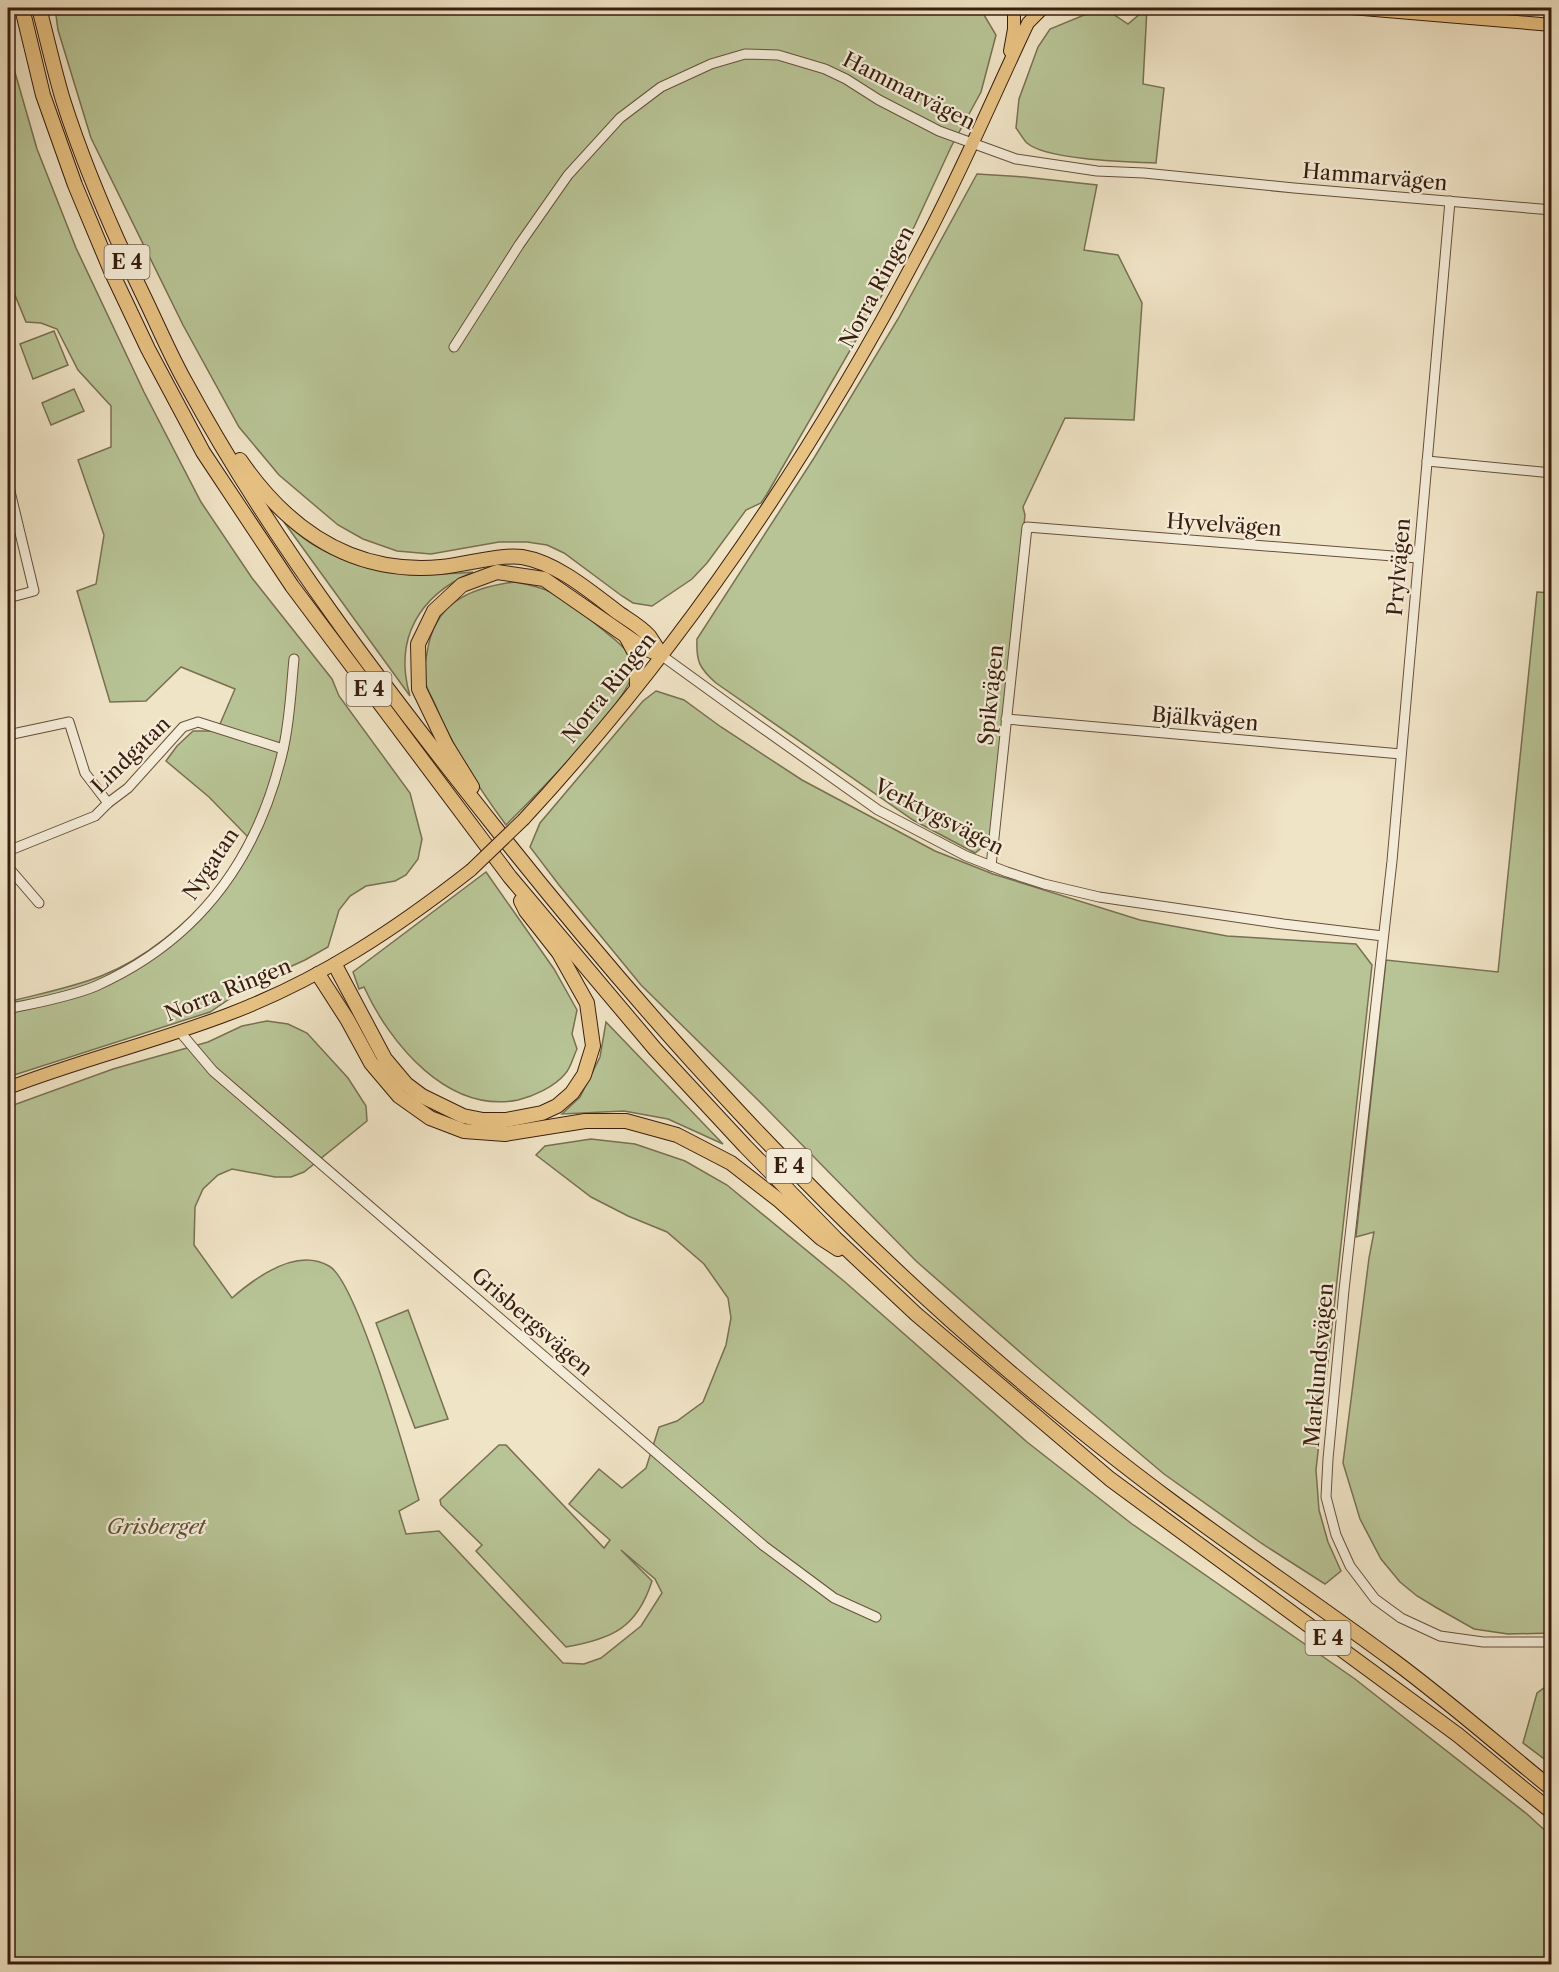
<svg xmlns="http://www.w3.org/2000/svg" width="1559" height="1972" font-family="'Libre Caslon Text',serif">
<rect width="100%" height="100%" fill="#f0e4c6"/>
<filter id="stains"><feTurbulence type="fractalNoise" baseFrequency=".00333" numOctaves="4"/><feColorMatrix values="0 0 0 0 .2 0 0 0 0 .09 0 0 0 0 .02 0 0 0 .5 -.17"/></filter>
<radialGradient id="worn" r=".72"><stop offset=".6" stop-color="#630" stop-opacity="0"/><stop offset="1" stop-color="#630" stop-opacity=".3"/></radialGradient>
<g fill="#b8c496" stroke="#787052" stroke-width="1.5">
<polygon points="55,8 980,8 996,35 981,92 951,147 885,290 767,494 761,503 746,510 707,563 692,579 652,606 633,603 622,596 564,553 547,545 527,542 499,542 431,554 397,551 363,539 338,525 279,475 239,427 183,325 91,138 58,30"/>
<path d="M1101,8H1104L1128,24L1147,8L1143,84L1164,88L1156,163C1129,162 1046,160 1027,143C1023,139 1020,133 1016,128L1019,99L1038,47L1050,29Z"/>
<path d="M8,48L37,149L76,248L144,392L201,502L252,578L332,679L339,696L410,793L422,839L418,859L406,875L395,881L366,886L350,896L339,910L328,947L305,960L250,985L210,1012L8,1077V1002C38,994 71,988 101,976C145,959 187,924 217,888C229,873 238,854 248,837L209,797L166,761L177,746L193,731H217L235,689L181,667L146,701L110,702L77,591L96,584L104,535L78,460L111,447V406L78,370L57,329L41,323L26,322L8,278Z"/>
<path d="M977,174L1024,177L1097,185L1084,250L1118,255L1142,303L1134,420L1065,418L1023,507L1025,515L991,840L975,853L913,820L716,683C699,668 696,661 697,639L814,458L898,319Z"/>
<polygon points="54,331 68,365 33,379 20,344"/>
<polygon points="74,389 84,411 51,425 42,403"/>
<path d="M284,522C294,530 303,539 314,545C364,575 417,577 473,572C420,595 393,638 410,696Z"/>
<path d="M514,582C524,584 536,586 546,590C564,598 582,613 598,626C611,637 635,651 633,671C630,701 531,800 506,825C477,786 452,746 434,702C430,694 424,684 424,676C423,669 426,660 427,653C434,603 469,588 514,582Z"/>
<polygon points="1537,592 1552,593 1552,1633 1508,1634 1474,1629 1437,1608 1417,1596 1400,1582 1381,1559 1360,1519 1343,1463 1369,1258 1374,1232 1356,1237 1386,960 1498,972"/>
<polygon points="656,691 684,700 721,727 802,780 935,851 993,874 1140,920 1227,936 1356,944 1372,965 1316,1470 1319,1510 1328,1542 1341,1571 1325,1584 1261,1543 1164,1474 1036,1366 916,1261 760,1102 641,985 559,885 530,847 540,823 643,701"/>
<path d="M486,872L554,969L577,1010L572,1034L577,1049C573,1057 571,1068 565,1074C554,1087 534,1096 518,1100C448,1114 390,1044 364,987L359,989L353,972Z"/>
<path d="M267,1021L288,1024L307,1033L348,1078L366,1106L367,1121L304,1172L291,1177H275L232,1169L218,1175L203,1189L195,1207L194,1245L232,1298C256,1277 296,1247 329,1266C357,1281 408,1462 419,1500L399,1511L406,1534L439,1531L563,1663L584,1664L601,1658L641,1626L662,1593L655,1579L621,1550L652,1581C637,1628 612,1639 566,1647L476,1551L482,1545L441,1505L440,1500L499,1445H506L604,1548L610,1540L569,1504L599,1469L622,1488L646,1468L659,1427L677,1421L703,1402L726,1345L731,1318L728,1298L704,1264L667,1232L628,1216L591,1197L536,1155L545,1146L591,1139L635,1144L685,1161L727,1185L845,1282L1027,1442L1132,1524L1355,1679L1527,1814L1551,1836V1964H8V1107L113,1069L208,1042L242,1026Z"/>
<polygon points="606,1022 723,1144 668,1119 624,1111 562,1114 580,1097 600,1057"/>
<polygon points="408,1310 448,1419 415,1428 376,1323"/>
<polygon points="1551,1683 1551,1764 1523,1743 1537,1693"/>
</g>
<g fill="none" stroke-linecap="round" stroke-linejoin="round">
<g stroke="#674f3b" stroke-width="11">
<g id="minor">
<polyline points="1450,201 1392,861 1344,1290 1328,1459 1326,1497 1336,1535 1350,1566 1375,1599 1401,1618 1440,1636 1483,1642 1552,1642"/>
<polyline points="454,347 519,245 568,175 620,118 661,87 711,64 745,54 778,55 825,69 846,79 879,100 939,131 1016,159 1097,171 1144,173 1294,188 1552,210"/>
<polyline points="1427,461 1552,473"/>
<polyline points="8,483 34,591 8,598"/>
<polyline points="661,655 737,710 878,810 966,856 1007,872 1044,884 1099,897 1283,924 1383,936"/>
<polyline points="1006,719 1401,754"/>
<polyline points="8,735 69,722 85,773 108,803"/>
<polyline points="8,851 95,816 108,803 128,788 183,727 198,722 283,749"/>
<polyline points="991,866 1027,527 1418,558"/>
<polyline points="8,867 39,903"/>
<path d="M8,1009C35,1003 70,997 96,986C199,940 258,859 283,750C290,720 291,689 294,659"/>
<polyline points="180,1032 213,1071 764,1546 834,1598 876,1617"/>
</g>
</g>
<g stroke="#391d0d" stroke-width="14">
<g id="major">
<polyline points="1351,8 1552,25"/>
<polyline points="1010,51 1014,29 1014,8"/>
<path d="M524,819C682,648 814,452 922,246C961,173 993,97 1028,23L1043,8"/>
<path d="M8,1088C80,1060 156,1042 229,1014C319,980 396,929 471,870"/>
</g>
</g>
<g stroke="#391d0d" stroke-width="16">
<g id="highway">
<polyline points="22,8 43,95 75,185 111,271 148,349 203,452 292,586 510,877 655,1049 745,1146 835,1238 916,1314 1110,1479 1458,1735 1552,1812"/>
<path d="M39,8C47,38 54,70 63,100C85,169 114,235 145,299C159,328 171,357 187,385C273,543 383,686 494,826C650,1023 819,1210 1011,1373C1063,1417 1116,1460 1170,1500C1244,1555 1320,1606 1394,1661C1448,1701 1499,1746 1552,1789"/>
<path d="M240,460C288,530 353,575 441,567C465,565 499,554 522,557C558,563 592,593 620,614C629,620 641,627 649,636C653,642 657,648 661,655"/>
<polyline points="627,638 636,655 637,685"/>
<polyline points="472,787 446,745 419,689 418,644 434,611 462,585 497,572 544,579 642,647 661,655"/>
<polyline points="335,965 385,1059 406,1084 422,1096 463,1116 483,1120 506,1120 542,1113 557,1106 572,1093 584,1075 593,1046 587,1003 559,953 526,911 521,901"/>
<polyline points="318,974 347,1019 371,1063 399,1096 430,1118 464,1131 505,1134 585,1121 626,1121 677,1135 731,1163 780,1201 821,1238 838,1249"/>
</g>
</g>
<use href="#minor" stroke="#f5edda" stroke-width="9"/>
<use href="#major" stroke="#e8c283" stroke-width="12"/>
<use href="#highway" stroke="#e8c283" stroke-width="14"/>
<g stroke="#391d0d" stroke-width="14" stroke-linecap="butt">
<polyline id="major-bridge" points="471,870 524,819"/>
</g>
<use href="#major-bridge" stroke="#e8c283" stroke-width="12"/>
</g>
<g text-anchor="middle" stroke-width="4.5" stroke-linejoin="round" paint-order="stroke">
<g fill="#f5edda" stroke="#715b4a" stroke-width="1.5">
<rect x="104.5" y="245" width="45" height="34" rx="4.5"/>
<rect x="346.5" y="672" width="45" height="34" rx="4.5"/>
<rect x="766.5" y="1149" width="45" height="34" rx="4.5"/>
<rect x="1305.5" y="1621" width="45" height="34" rx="4.5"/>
</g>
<g font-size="20" font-weight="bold" fill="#391d0d">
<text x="127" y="269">E 4</text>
<text x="369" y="696">E 4</text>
<text x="789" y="1173">E 4</text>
<text x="1328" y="1645">E 4</text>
</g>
<g font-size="21" fill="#391d0d" stroke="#f5edda">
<text transform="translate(909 91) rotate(27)" y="7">Hammarvägen</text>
<text transform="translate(1375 177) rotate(5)" y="7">Hammarvägen</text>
<text transform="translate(877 287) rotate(-62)" y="7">Norra Ringen</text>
<text transform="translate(1224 525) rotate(4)" y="7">Hyvelvägen</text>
<text transform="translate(1399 567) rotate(-85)" y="7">Prylvägen</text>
<text transform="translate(609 688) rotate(-51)" y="7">Norra Ringen</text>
<text transform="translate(991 695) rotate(-84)" y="7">Spikvägen</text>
<text transform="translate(1205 719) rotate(5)" y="7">Bjälkvägen</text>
<text transform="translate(131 755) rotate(-44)" y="7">Lindgatan</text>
<text transform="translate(939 817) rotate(27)" y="7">Verktygsvägen</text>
<text transform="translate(211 864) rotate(-56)" y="7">Nygatan</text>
<text transform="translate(228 990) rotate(-22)" y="7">Norra Ringen</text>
<text transform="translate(532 1322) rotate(41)" y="7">Grisbergsvägen</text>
<text transform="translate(1319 1365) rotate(-85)" y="7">Marklundsvägen</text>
</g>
<g font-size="21" font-style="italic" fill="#5f4f36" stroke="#f5edda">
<text x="156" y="1534">Grisberget</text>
</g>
</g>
<rect width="1559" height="1972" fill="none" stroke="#f0e4c6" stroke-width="30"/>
<rect x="9" y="9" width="1541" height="1954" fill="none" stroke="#391d0d" stroke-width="3"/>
<rect x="15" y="15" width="1529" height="1942" fill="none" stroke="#391d0d" stroke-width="1.5"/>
<rect width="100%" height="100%" filter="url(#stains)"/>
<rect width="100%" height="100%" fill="url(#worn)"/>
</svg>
